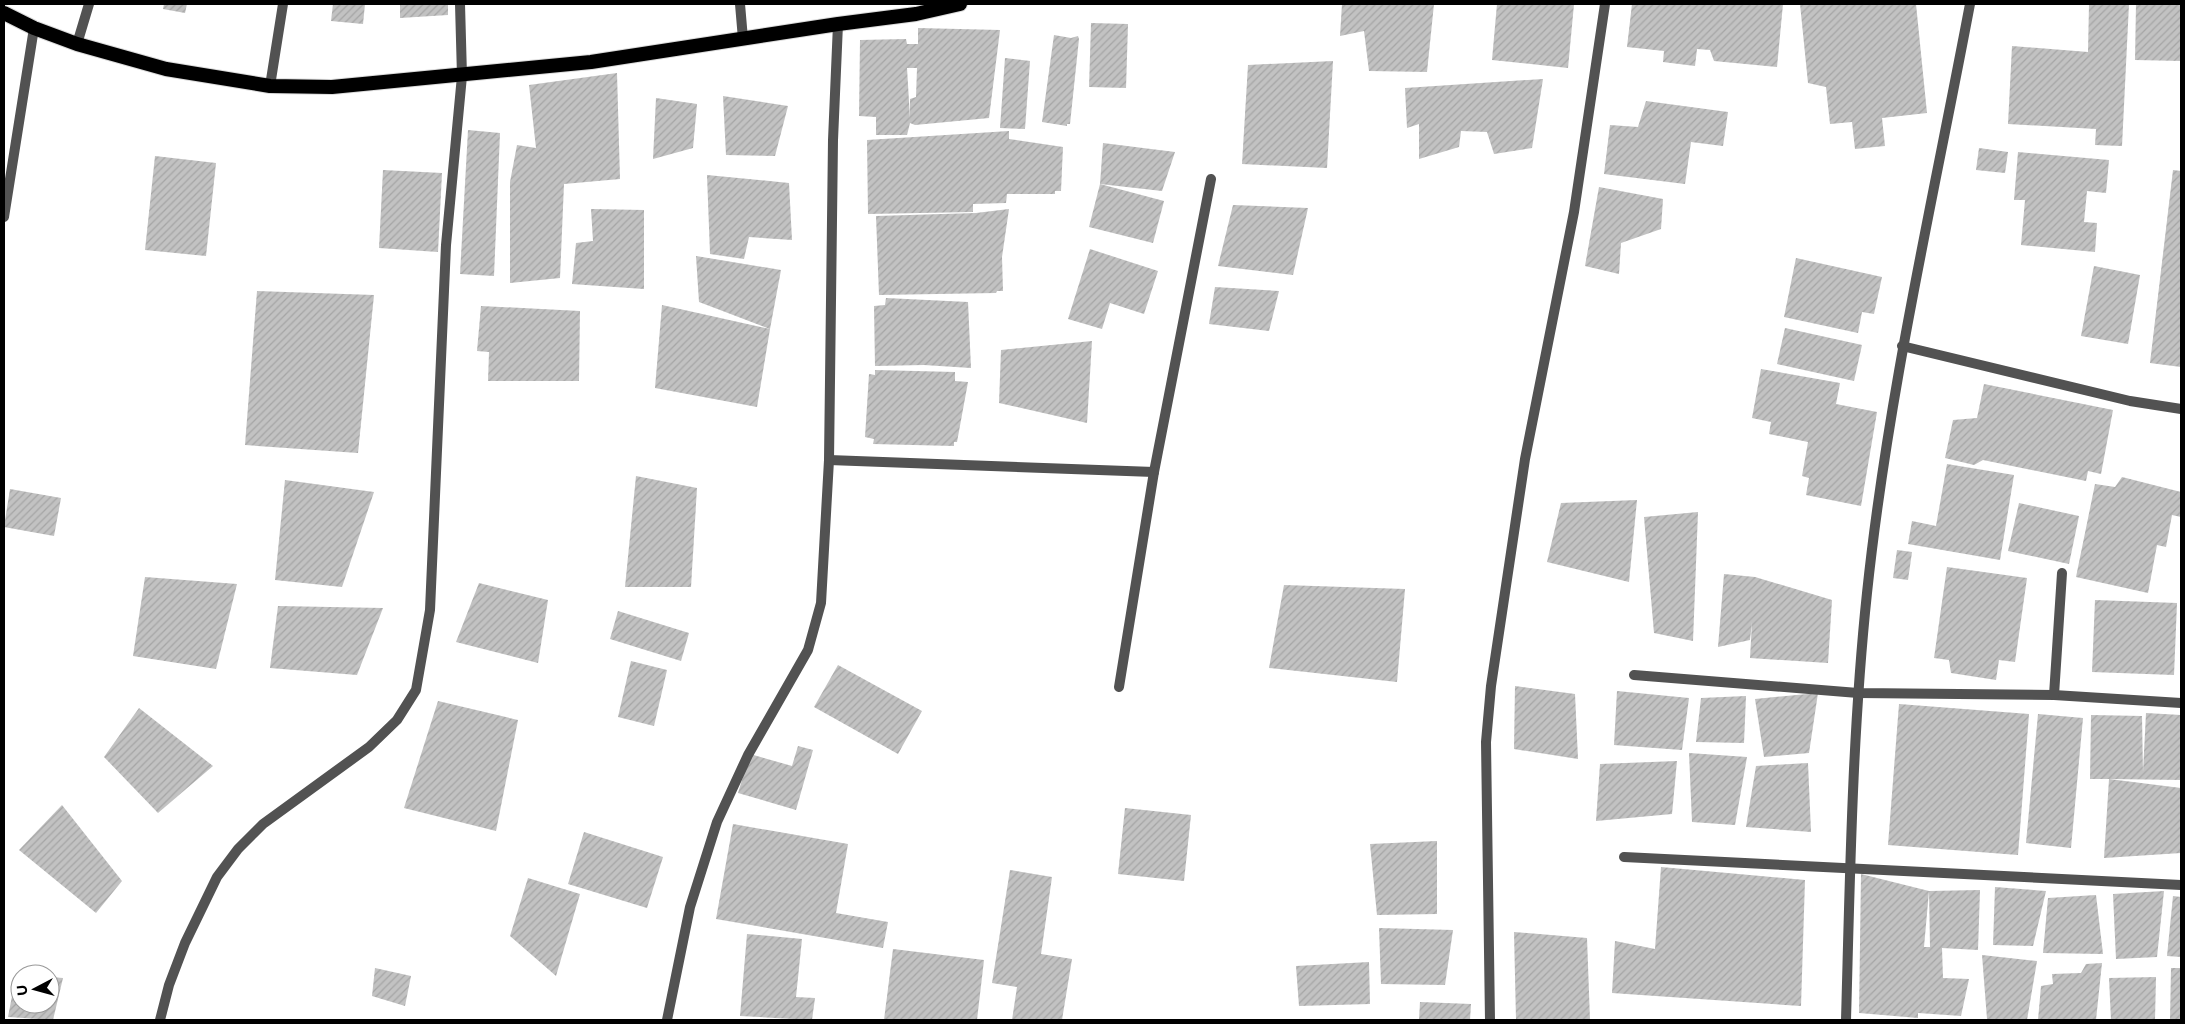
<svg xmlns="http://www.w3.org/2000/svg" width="2185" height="1024" font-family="Montserrat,sans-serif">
<defs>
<pattern id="building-hatch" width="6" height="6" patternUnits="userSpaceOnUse" patternTransform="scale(1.25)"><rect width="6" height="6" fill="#c2c2c2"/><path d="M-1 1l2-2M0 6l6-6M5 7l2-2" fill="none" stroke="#a5a5a5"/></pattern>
</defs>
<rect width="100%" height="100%" fill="#fff"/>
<g fill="url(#building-hatch)" fill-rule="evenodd">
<polygon points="164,4 187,4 185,13 163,9"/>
<polygon points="333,4 365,4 363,24 331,21"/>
<polygon points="400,4 448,4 448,15 400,18"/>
<polygon points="1342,4 1434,4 1427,72 1369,71 1364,31 1340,36"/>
<polygon points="1497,4 1574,4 1568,68 1492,60"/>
<polygon points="1632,4 1783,4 1777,67 1714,61 1710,50 1697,49 1695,66 1663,62 1664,51 1627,47"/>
<polygon points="1800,4 1916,4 1927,113 1882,118 1885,146 1855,149 1852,122 1830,124 1826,87 1808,83"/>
<polygon points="2089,4 2129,4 2122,146 2095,145 2096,129 2008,124 2012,46 2088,52"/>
<polygon points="2136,4 2181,4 2181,61 2135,60"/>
<polygon points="1091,23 1128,24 1126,88 1089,87"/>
<path d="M918,28L1000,30L989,118L915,125L910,123L907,135H876V117L859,116L860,40L906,39L907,44H918ZM907,68H917L916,97L910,99V118Z"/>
<polygon points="1054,35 1071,38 1078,36 1079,39 1070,124 1067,124 1067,126 1042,122"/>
<polygon points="1005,58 1030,61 1025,129 1000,128"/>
<polygon points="1333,61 1327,168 1242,164 1248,65"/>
<polygon points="617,73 620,179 564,184 560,278 510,283 510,182 517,145 536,148 529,85"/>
<polygon points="1543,79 1532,148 1494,154 1487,132 1461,131 1459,147 1419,159 1419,124 1407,128 1405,88"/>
<polygon points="723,96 788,106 775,156 726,155"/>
<polygon points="656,98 697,104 693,148 653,159"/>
<polygon points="1646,101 1728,112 1723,146 1691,142 1685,184 1604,174 1610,125 1638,127"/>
<polygon points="468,130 500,133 494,276 460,274"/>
<polygon points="1009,131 1009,139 1063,147 1061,191 1055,191 1055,194 1007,194 1006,203 973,204 973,212 868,214 867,140"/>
<polygon points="1103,143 1175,152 1162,191 1100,184"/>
<polygon points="1979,148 2008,152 2005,173 1976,170"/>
<polygon points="2018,152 2109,160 2106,193 2087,191 2084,222 2097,223 2095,252 2021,245 2025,200 2014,200"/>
<polygon points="155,156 216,163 206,256 145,250"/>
<polygon points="383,170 442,173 438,252 379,248"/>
<polygon points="2173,170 2181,171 2181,367 2150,363"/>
<polygon points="707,175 789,183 792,240 749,237 744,259 710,254"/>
<polygon points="1100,184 1164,201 1153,243 1089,227"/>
<polygon points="1599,187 1663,199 1661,229 1621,243 1619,274 1585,266"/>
<polygon points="1233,205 1308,208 1293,275 1218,266"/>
<polygon points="591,209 644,210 644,289 572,284 576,243 593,241"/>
<polygon points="1009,209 1002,257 1003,291 997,291 996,293 879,295 876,216 976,213"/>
<polygon points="1090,249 1158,271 1144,314 1110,303 1102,329 1068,319"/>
<polygon points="696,256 781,270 770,329 757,407 655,388 662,305 770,329 699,302"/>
<polygon points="1796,258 1882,277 1874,314 1862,312 1858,333 1784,317"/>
<polygon points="2094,266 2140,275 2128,344 2081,336"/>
<polygon points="1215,287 1279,291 1269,331 1209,324"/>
<polygon points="257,291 374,295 358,453 245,445"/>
<polygon points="886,298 968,302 971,368 924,365 875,366 874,306 885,305"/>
<polygon points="481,306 580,311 579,381 488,381 489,352 477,351"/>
<polygon points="1785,328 1862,345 1854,381 1777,364"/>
<polygon points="1092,341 1087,423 999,403 1001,350"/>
<polygon points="1761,369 1840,383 1836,404 1877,412 1861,506 1806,495 1809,478 1802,476 1808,442 1769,434 1771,422 1752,418"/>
<polygon points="875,370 955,372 955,381 968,382 957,442 954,442 954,446 873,444 874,439 865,437 869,374 875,375"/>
<polygon points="1984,384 2113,410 2101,474 2088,471 2086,481 1983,460 1974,465 1945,458 1953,420 1977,418"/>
<polygon points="1947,464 2014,475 2000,560 1908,544 1912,521 1936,526"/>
<polygon points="636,476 697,488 691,587 625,587"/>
<polygon points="2122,477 2181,492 2181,517 2172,515 2166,547 2157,545 2148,593 2076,577 2095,484 2115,487"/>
<polygon points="285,480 374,492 342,587 275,580"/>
<polygon points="10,489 61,498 54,536 4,527"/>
<polygon points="1637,500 1629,582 1547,562 1561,503"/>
<polygon points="2019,503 2079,516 2069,564 2008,551"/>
<polygon points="1698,512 1693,641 1654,633 1644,517"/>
<polygon points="1897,550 1912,552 1908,580 1893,578"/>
<polygon points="1947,567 2027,578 2015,662 1999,660 1996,680 1951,673 1949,660 1934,658"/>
<polygon points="1724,574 1755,577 1832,600 1828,663 1750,658 1752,622 1750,640 1718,647"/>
<polygon points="145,577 237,584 216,669 133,656"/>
<polygon points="479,583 548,600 538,663 456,642"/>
<polygon points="1284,585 1405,589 1397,682 1269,668"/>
<polygon points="2095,600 2177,603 2174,675 2092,672"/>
<polygon points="278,606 383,608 357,675 270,668"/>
<polygon points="618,611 689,633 681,661 610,639"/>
<polygon points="631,661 667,670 654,726 618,717"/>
<polygon points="838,665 922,711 898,754 814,707"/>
<polygon points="1515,686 1575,694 1578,759 1514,749"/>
<polygon points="1617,691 1689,698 1682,750 1614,745"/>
<polygon points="1818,693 1809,753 1764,757 1755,699"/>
<polygon points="1746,696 1744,743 1696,742 1701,698"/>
<polygon points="438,701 518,720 496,831 404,808"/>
<polygon points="1899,704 2029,714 2018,855 1888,845"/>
<polygon points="139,708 213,766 158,813 104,757"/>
<polygon points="2146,713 2181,715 2181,780 2109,779 2181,788 2181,853 2104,858 2109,779 2090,779 2091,715 2142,716 2143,772"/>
<polygon points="2038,714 2083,718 2071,848 2026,843"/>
<polygon points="798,746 813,750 796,810 738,793 750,754 792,766"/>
<polygon points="1689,753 1747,757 1735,825 1692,822"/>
<polygon points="1677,761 1672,814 1596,821 1600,764"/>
<polygon points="1808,763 1811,832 1746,827 1756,766"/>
<polygon points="62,805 122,881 96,913 19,850"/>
<polygon points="1125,808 1191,815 1184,881 1118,874"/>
<polygon points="733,824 848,844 836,913 888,922 883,948 716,919"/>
<polygon points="584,832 663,857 647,908 568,884"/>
<polygon points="1437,841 1437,914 1377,915 1370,844"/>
<polygon points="1661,867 1805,880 1801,1006 1612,993 1615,941 1655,949"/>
<polygon points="1010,870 1052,877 1041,954 1072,959 1062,1020 1012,1020 1017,987 992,983"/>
<polygon points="1861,874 1929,891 1924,947 1930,947 1929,891 1980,890 1978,950 1942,948 1943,978 1969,979 1961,1016 1918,1013 1918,1018 1859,1013"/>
<polygon points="528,878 580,894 556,976 510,936"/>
<polygon points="1995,887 2046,891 2033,946 1993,945"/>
<polygon points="2164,891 2157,957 2116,959 2113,894"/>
<polygon points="2096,895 2103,954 2043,953 2048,898"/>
<polygon points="2173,896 2181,897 2181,957 2167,956"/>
<polygon points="1379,928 1453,930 1445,985 1381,984"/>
<polygon points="1514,932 1587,938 1590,1020 1516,1020"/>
<polygon points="747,934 802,939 796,997 815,998 812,1020 740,1016"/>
<polygon points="893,949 984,960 977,1020 884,1020"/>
<polygon points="1982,955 2037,961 2027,1020 1987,1019"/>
<polygon points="1369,962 1370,1004 1299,1006 1296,966"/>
<polygon points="2102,963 2096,1020 2038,1020 2041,986 2053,984 2052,974 2081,973 2086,964"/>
<polygon points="375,968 411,976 405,1006 372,996"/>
<polygon points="2171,968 2181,968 2181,1020 2170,1020"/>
<polygon points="16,975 20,975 20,1004 50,1004 50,977 63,978 53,1020 8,1017"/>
<polygon points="2156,977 2155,1020 2111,1020 2109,978"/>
<polygon points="1420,1002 1471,1004 1470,1020 1419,1020"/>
</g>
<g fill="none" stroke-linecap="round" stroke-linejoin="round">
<g stroke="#dbdbdb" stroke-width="16">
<polyline id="trunk" points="4,13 34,28 77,44 166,69 270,86 332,87 591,62 838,24 916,14 960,4"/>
</g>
<g stroke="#525252" stroke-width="10">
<polyline points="740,4 743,39"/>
<polyline points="77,44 89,4"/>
<polyline points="270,86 283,4"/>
<polyline points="4,217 34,28"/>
<polyline points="1902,346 2130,401 2181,409"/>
<polyline points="829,460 1154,472 1211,179"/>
<polyline points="1634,675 1858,693 2054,695 2181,703"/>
<polyline points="1119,687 1154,472"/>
<polyline points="2054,695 2062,573"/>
<polyline points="1624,857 2181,885"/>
<polyline points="160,1020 169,985 185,943 217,877 238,849 263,824 369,747 397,720 416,690 430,610 446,245 462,76 460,4"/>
<polyline points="667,1020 690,907 717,822 748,755 808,650 821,603 829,460 833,140 838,24"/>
<polyline points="1490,1020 1486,742 1491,686 1525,459 1574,212 1605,4"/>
<path d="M1846,1020C1850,878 1852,735 1867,593C1888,394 1933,200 1970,4"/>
</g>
<use href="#trunk" stroke="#000" stroke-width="14"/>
</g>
<rect width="2185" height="1024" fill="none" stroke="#000000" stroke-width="10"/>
<g transform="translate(35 989) rotate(264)"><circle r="24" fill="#ffffff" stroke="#999999"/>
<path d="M0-4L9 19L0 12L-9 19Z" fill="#000000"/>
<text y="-8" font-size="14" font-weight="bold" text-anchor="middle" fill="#000000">U</text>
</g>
</svg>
